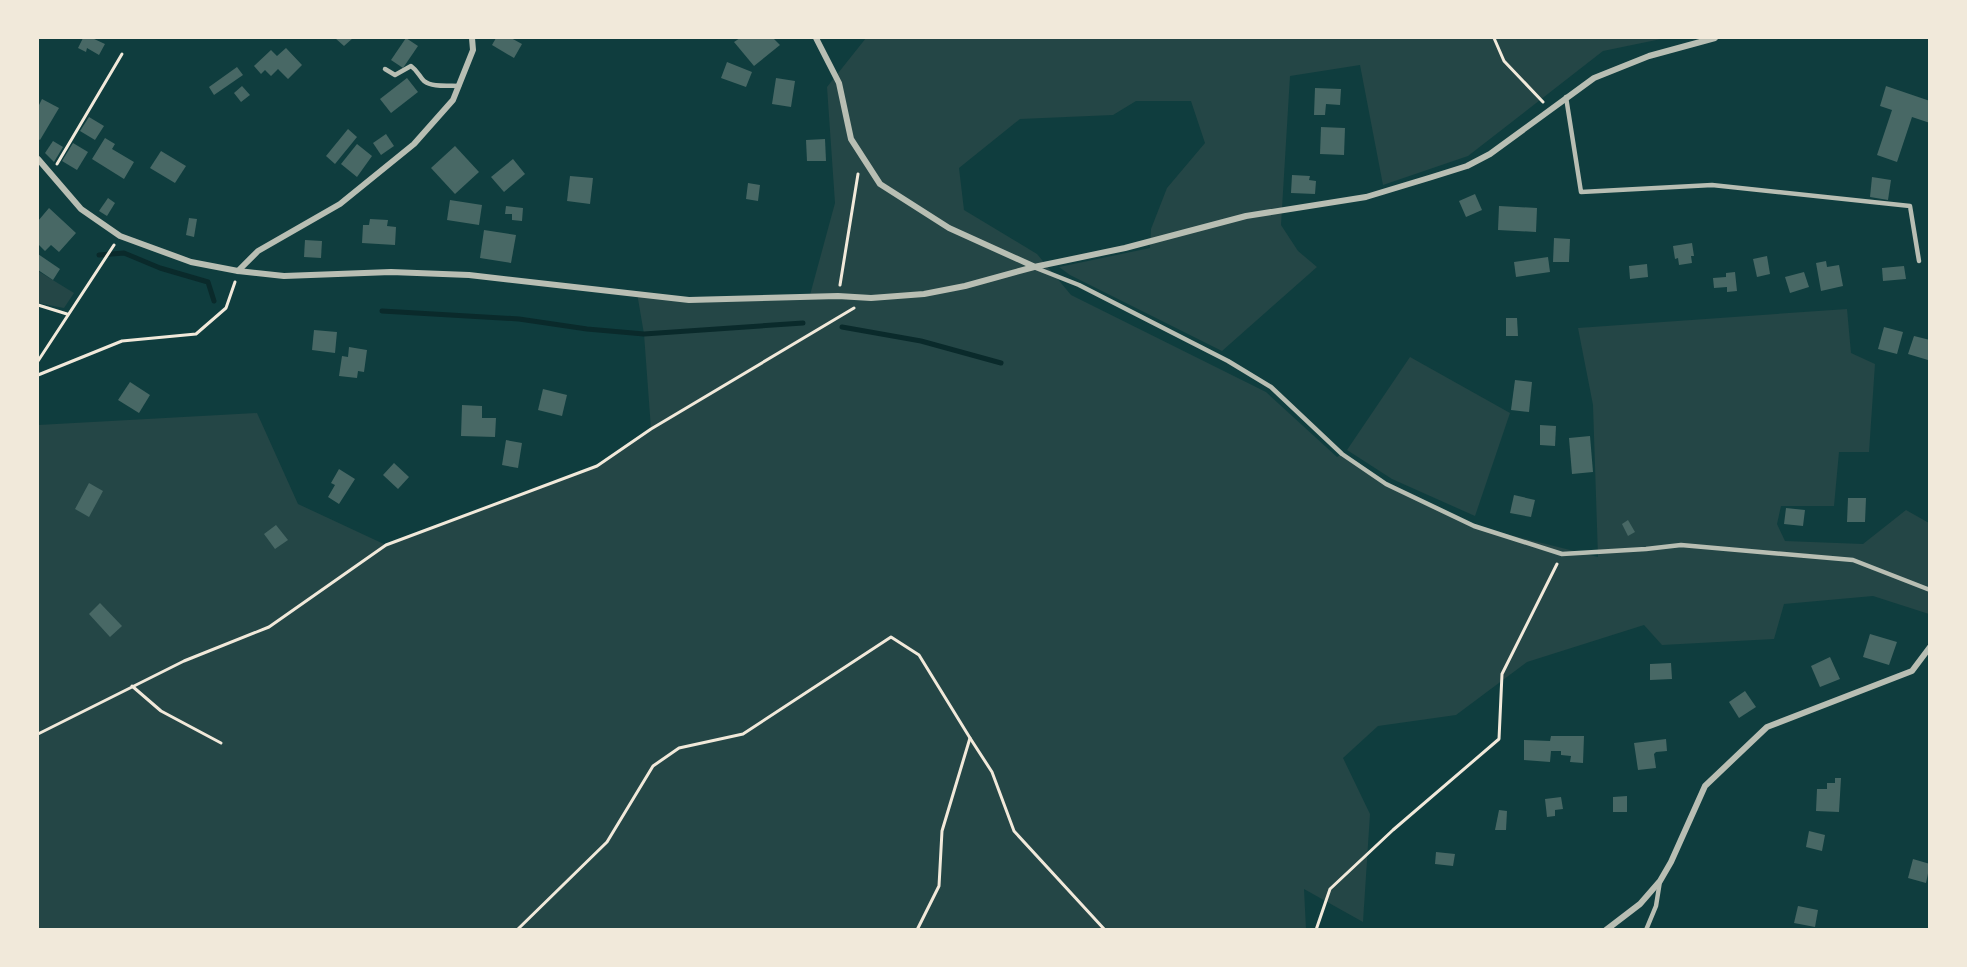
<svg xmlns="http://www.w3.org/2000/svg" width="1967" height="967" font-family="'Fira Sans Condensed',sans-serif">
<rect width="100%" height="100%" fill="#0f3d3e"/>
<g fill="#244646">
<polygon points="866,38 1666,38 1603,51 1468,156 1383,185 1360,65 1290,76 1281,225 1298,251 1317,267 1222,351 1070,275 1059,267 1150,248 1151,229 1167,188 1205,143 1191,101 1136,101 1113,115 1020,119 959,168 964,210 1037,254 1071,295 1266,392 1337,457 1342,454 1386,484 1474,526 1598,557 1593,405 1578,328 1847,309 1851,353 1875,364 1869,452 1839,452 1834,506 1781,506 1777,524 1785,541 1863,544 1906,510 1929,523 1929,614 1873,596 1784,604 1774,639 1662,645 1644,625 1527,662 1456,715 1378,726 1343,758 1370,814 1363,922 1304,889 1306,929 38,930 38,425 257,413 298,504 386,545 597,466 651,429 644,334 637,293 685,297 810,295 835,203 827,87"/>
<polygon points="38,271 74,293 64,308 38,303"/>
<polygon points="1410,357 1510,413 1475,516 1392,479 1347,450"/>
</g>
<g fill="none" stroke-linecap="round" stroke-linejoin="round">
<g stroke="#0a2a2b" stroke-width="5">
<polyline points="99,255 124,253 160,268 208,282 214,301"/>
<polyline points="382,311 519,319 587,329 644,334 803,323"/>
<polyline points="842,327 921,341 1001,363"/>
</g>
</g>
<g fill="#486865">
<polygon points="83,38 92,38 105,44 99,55 87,48 86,52 78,48"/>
<polygon points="335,38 353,38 344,46"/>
<polygon points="406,38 418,46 403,68 391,60"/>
<polygon points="496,38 511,38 522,44 514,58 492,45"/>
<polygon points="740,38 773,38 780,45 754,66 734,42"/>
<polygon points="286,48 302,65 288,79 278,69 271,76 265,70 261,74 254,66 271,50 277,56"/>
<polygon points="727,62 752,72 746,87 721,78"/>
<polygon points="237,67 243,75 214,95 209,87"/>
<polygon points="407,78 418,92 391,113 380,99"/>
<polygon points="776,78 795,81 791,107 772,104"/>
<polygon points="242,86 250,95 241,102 234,93"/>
<polygon points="1886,86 1930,101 1930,123 1912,117 1897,162 1877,155 1892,110 1880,106"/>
<polygon points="1315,88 1341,89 1340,105 1326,104 1325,115 1314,115"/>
<polygon points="42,99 59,108 40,140 38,139 38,107"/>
<polygon points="89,117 104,126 95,140 80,131"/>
<polygon points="1321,127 1345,128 1344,155 1320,154"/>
<polygon points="348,129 357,137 335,164 326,156"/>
<polygon points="386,134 394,146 381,155 373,143"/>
<polygon points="105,138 115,144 112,149 134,162 124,179 92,159"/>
<polygon points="825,139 826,161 807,161 806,140"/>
<polygon points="53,141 63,147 54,162 45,153"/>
<polygon points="73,143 88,152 77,170 62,161"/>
<polygon points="357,144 372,156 357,177 341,164"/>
<polygon points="455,146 479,172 455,194 431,168"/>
<polygon points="161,151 186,166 175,183 150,168"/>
<polygon points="513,159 525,174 504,192 491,177"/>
<polygon points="1292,175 1310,176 1309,180 1316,181 1315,194 1291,193"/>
<polygon points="570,176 593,178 590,204 567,201"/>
<polygon points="1872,177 1891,180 1888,200 1870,197"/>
<polygon points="748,183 760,185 758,201 746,199"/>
<polygon points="1475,194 1482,210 1466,217 1459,201"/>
<polygon points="108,198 115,203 107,216 99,211"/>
<polygon points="450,200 482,205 479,225 447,220"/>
<polygon points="506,206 523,208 522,221 512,220 512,214 505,214"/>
<polygon points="1499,206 1537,208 1536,232 1498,230"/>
<polygon points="49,208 76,233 59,252 51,245 45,251 38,244 38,221"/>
<polygon points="189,218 197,219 194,237 186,235"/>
<polygon points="370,219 388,220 387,226 396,227 395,245 362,243 363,225 369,225"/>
<polygon points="484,230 516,235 511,263 480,258"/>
<polygon points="1554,238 1570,239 1569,262 1553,262"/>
<polygon points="305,240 322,241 321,258 304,257"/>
<polygon points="1692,243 1694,256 1691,256 1692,263 1679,265 1678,258 1675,259 1673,246"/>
<polygon points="38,254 60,269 53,280 38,270"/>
<polygon points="1767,256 1770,274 1757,277 1753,259"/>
<polygon points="1548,257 1550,272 1516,277 1514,262"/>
<polygon points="1826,261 1827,267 1839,265 1843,286 1821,291 1816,263"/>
<polygon points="1647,264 1648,277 1630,279 1629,266"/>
<polygon points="1904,266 1906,279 1883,281 1882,268"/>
<polygon points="1735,272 1737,291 1727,292 1727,287 1714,288 1713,278 1726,277 1726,273"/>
<polygon points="1804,272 1809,287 1790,293 1785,277"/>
<polygon points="1506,318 1517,318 1518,336 1506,336"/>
<polygon points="1884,327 1903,332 1897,354 1878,349"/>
<polygon points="314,330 337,332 335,353 312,350"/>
<polygon points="1914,336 1930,340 1928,360 1908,354"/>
<polygon points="349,347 367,350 364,372 358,371 357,378 339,376 342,356 348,357"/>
<polygon points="1515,380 1532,382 1529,412 1511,410"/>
<polygon points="130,382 150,395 139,413 118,400"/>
<polygon points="543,389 567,395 562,416 538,410"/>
<polygon points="462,405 482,406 482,418 496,418 495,437 461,436"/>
<polygon points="1540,425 1556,426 1555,446 1540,445"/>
<polygon points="1590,436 1593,472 1572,474 1569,438"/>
<polygon points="506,440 522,443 518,468 502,465"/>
<polygon points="394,463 409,477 398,489 383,475"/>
<polygon points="339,469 355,479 339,504 328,497 335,485 331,483"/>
<polygon points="89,483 103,491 89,517 75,509"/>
<polygon points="1514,495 1535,500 1531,517 1510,513"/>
<polygon points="1848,498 1866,498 1865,522 1847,522"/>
<polygon points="1786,508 1805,510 1803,526 1784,524"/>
<polygon points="1628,520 1635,532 1628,536 1622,524"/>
<polygon points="276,525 288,540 275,549 264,534"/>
<polygon points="100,603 122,626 110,637 89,614"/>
<polygon points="1870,634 1897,642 1889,665 1863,657"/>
<polygon points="1830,657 1840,679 1820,687 1811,666"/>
<polygon points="1671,663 1672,679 1650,680 1650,664"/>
<polygon points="1745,691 1756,707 1739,718 1729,702"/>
<polygon points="1551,736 1584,736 1583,763 1570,762 1571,756 1561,755 1561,751 1551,751 1550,762 1524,760 1524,740 1550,741"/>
<polygon points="1666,739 1667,751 1656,752 1654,754 1656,768 1638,770 1634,743"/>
<polygon points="1835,778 1841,778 1839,812 1816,811 1817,789 1827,789 1827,783 1835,783"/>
<polygon points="1627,796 1627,812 1613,812 1613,797"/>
<polygon points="1561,797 1563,809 1555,810 1555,816 1547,817 1545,799"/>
<polygon points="1499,810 1507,811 1506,830 1495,830"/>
<polygon points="1809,831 1825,835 1822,851 1806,847"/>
<polygon points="1436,852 1455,854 1453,866 1435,864"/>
<polygon points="1913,859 1930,864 1926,883 1908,878"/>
<polygon points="1798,906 1818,910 1815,927 1794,923"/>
</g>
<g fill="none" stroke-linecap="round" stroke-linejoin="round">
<g stroke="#f1e9da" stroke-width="3">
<polyline points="1494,38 1504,61 1543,102"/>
<polyline points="57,164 122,54"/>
<polyline points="840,285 858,174"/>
<polyline points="38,305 67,314"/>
<polyline points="38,361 114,245"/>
<polyline points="38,375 122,341 196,334 226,308 235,282"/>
<polyline points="132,686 161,711 221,743"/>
<polyline points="38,734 184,661 269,627 386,545 597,466 651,429 854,308"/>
<polyline points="970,738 992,772 1014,831 1105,930"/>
<polyline points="517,930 607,842 653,766 679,748 743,734 891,637 919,655 970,738 942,831 939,886 917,930"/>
<polyline points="1316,930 1330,889 1393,830 1499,739 1502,674 1557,564"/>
</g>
<g stroke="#b8beb3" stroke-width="4.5">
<path d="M385,69L395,75L411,66C418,71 419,76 424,81C433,88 449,85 459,86"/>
<polyline points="1566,97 1581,192 1712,185 1910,206 1919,261"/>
<polyline points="1036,268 1079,285 1228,361 1271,387 1342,454 1386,484 1474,526 1562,554 1646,549 1681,545 1853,560 1930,590"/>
<polyline points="1646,930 1656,906 1660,881"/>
</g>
<g stroke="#b8beb3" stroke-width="6">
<polyline points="816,38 839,83 851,139 880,184 949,228 1033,266"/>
<polyline points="38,159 81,209 120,236 191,262 238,271 284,276 391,272 469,275 689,300 838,296 871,298 924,294 965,286 1034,267 1125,248 1246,216 1366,197 1432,177 1467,166 1490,154 1594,78 1649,56 1715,38"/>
<polyline points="238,271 258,251 340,204 414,144 453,100 473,50 472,38"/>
<polyline points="1606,930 1640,904 1660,881 1671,862 1705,786 1767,727 1912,671 1930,647"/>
</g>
</g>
<rect width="1967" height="967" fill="none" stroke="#f1e9da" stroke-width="78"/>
</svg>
